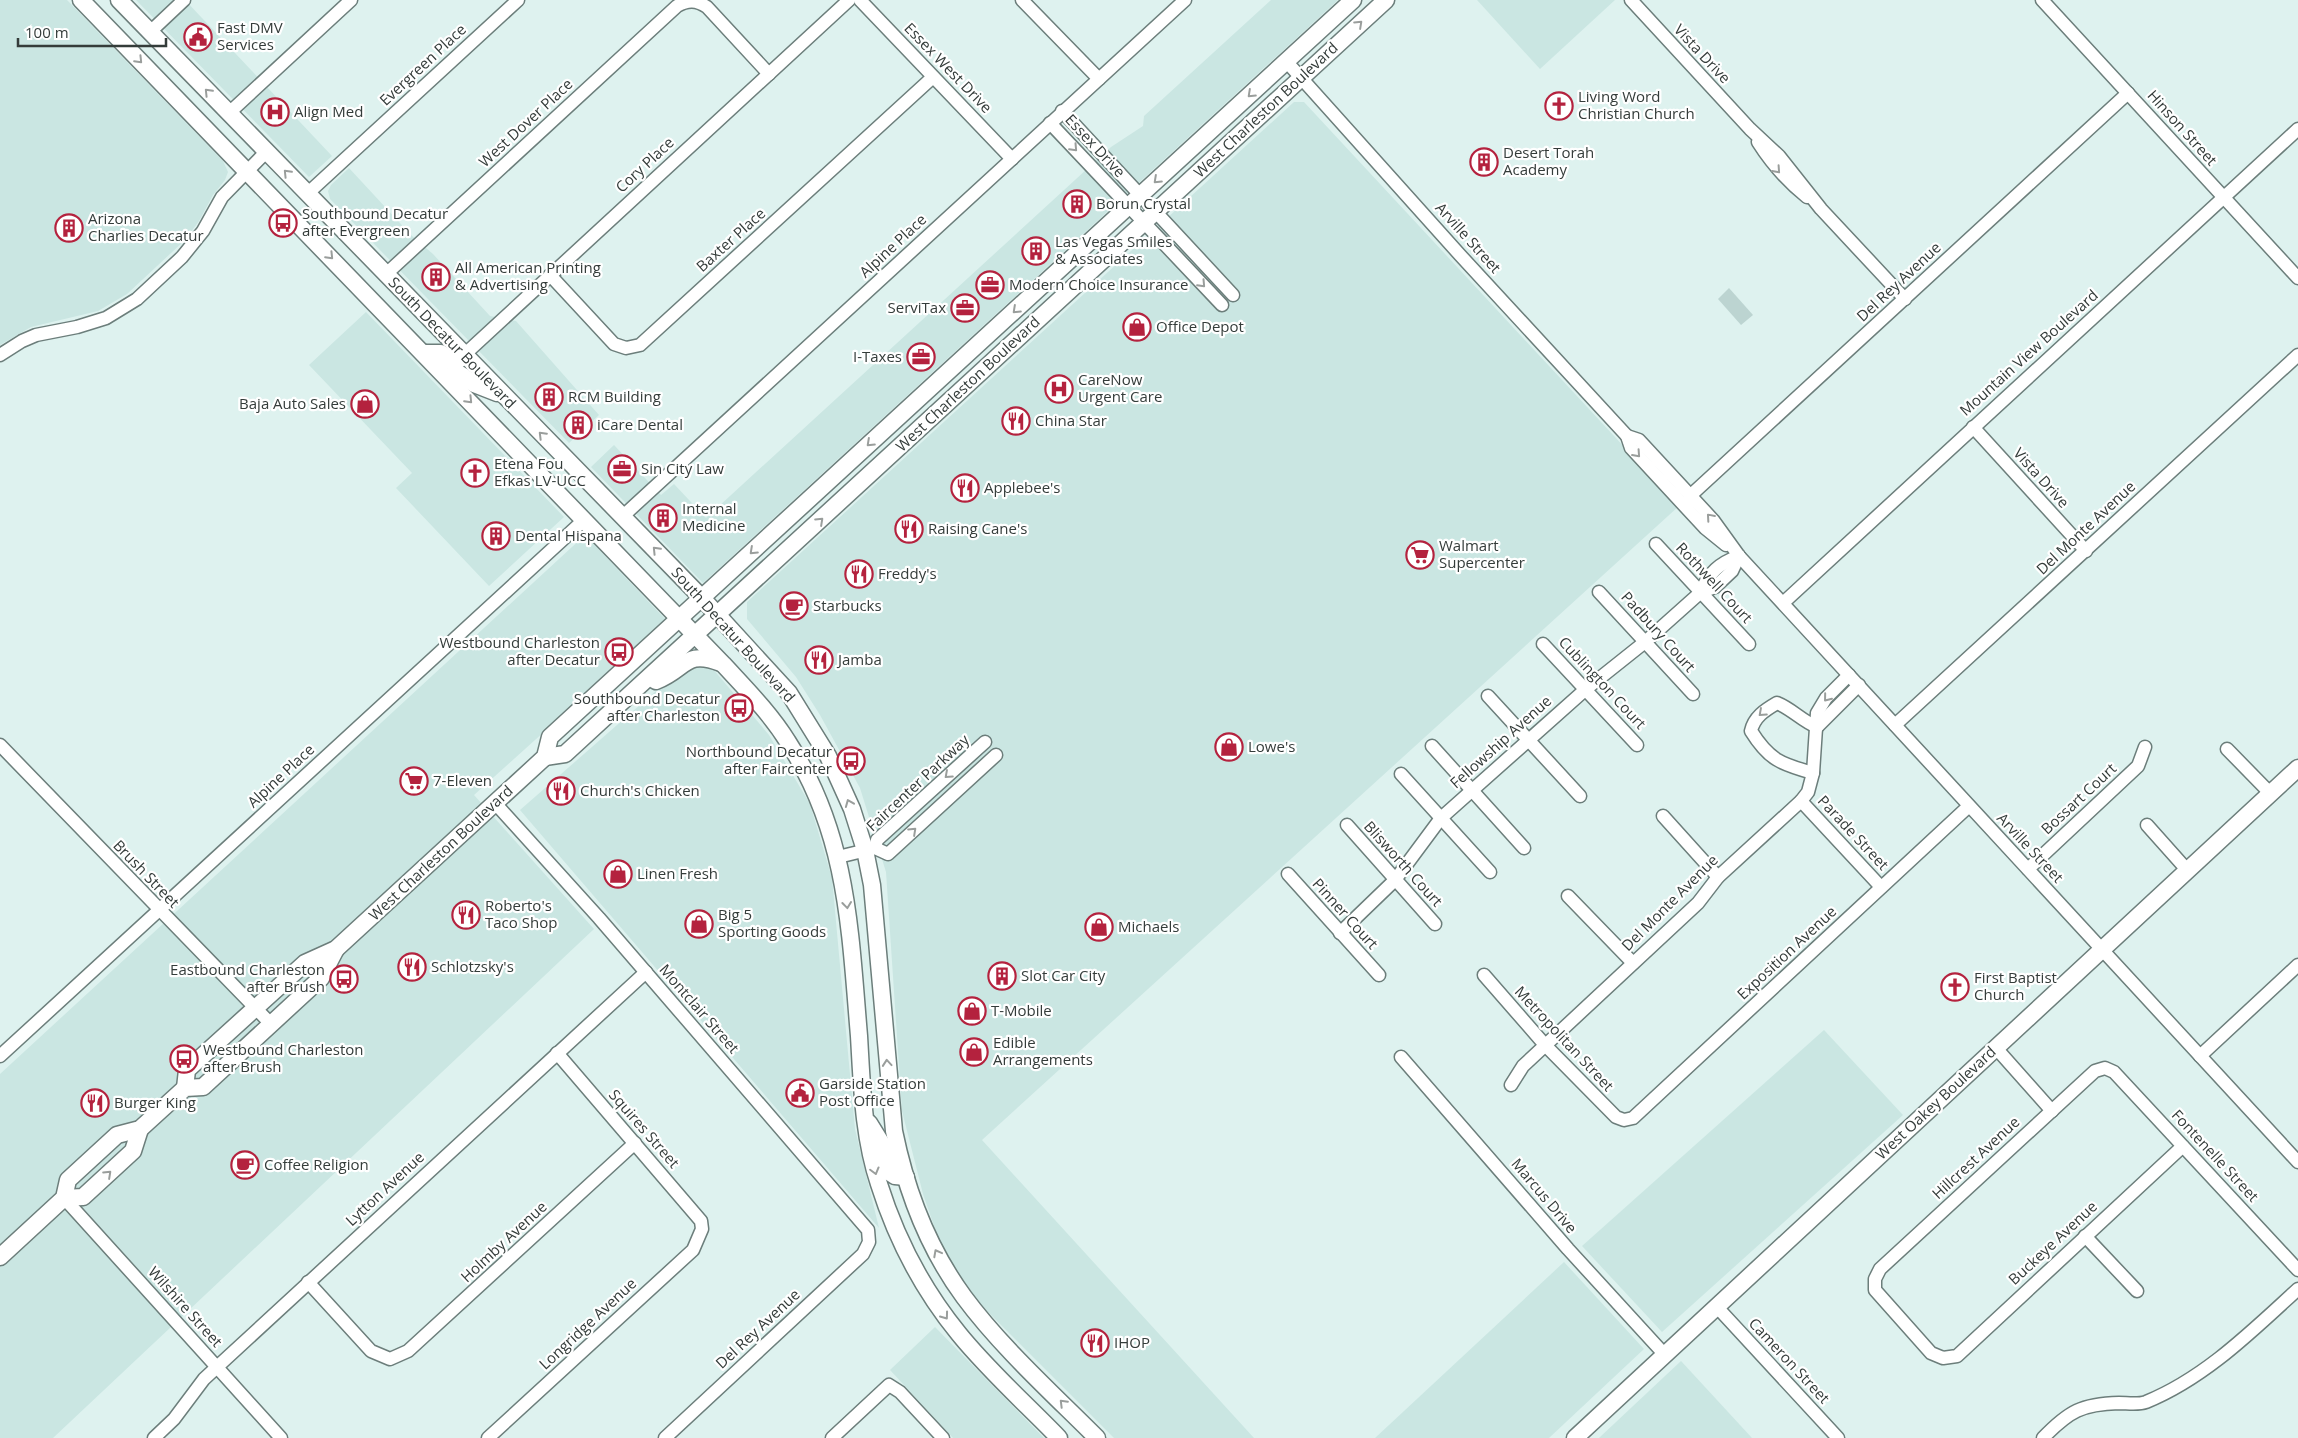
<svg xmlns="http://www.w3.org/2000/svg" width="2298" height="1438" font-family="'Open Sans',sans-serif">
<rect width="100%" height="100%" fill="#def2ef"/>
<g fill="#cae6e2">
<polygon points="0,0 67,0 223,161 228,172 225,180 213,195 199,221 185,240 127,294 98,311 31,327 0,345"/>
<polygon points="136,0 185,0 332,156 309,177"/>
<polygon points="1271,0 1338,0 703,583 591,467 614,445 661,495 674,484 706,518 1111,147 1143,126 1144,116"/>
<polygon points="1477,0 1615,0 1540,69"/>
<polygon points="1294,102 1304,102 1679,506 982,1140 1254,1438 1114,1438 979,1303 942,1249 923,1194 902,1111 886,872 860,788 820,715 796,677 747,619 747,602"/>
<polygon points="349,168 412,236 433,254 490,316 516,321 599,415 569,443 330,199 328,191 331,185"/>
<polygon points="366,312 564,517 489,586 396,488 412,473 309,365"/>
<polygon points="585,535 667,621 474,795 594,929 53,1438 0,1438 0,1074"/>
<polygon points="707,662 769,735 810,804 832,878 855,1129 879,1228 520,810 665,683 692,663"/>
<polygon points="1824,1030 1903,1115 1662,1332 1582,1246"/>
<polygon points="1564,1262 1644,1349 1549,1438 1375,1438"/>
<polygon points="935,1327 1044,1438 953,1438 890,1370"/>
<polygon points="1681,1361 1752,1438 1599,1438"/>
</g>
<polygon fill="#bcd4d1" points="1729,288 1753,315 1741,325 1718,299"/>
<g fill="none" stroke-linecap="round" stroke-linejoin="round">
<g stroke="#6c7e7b" stroke-width="15">
<g id="minor">
<polyline points="860,0 1012,159"/>
<polyline points="1022,0 1099,79"/>
<polyline points="1631,0 1750,129 1779,156 1821,209 1905,299"/>
<polyline points="2042,0 2298,278"/>
<polyline points="150,32 184,0"/>
<polyline points="1286,61 1460,255 1627,436 1631,448 1705,528 1726,545"/>
<polyline points="1062,111 1233,295"/>
<polyline points="229,113 351,0"/>
<polyline points="1050,123 1222,305"/>
<path d="M1758,142C1772,164 1787,181 1807,197"/>
<polyline points="307,194 518,0"/>
<path d="M385,275L677,6C688,0 696,0 707,7L769,74"/>
<polyline points="550,275 614,344 626,348 640,345 933,77"/>
<polyline points="0,355 22,341 36,335 77,327 106,318 137,299 182,257 203,231 222,197 266,152"/>
<polyline points="464,355 849,0"/>
<polyline points="1973,427 2086,551"/>
<polyline points="1627,436 1639,440 1713,520 1739,556 2298,1162"/>
<polyline points="1689,503 1691,495 2128,93"/>
<polyline points="623,516 1185,0"/>
<polyline points="1656,544 1749,644"/>
<polyline points="1599,592 1693,694"/>
<path d="M1701,592C1708,573 1720,563 1739,556"/>
<polyline points="1783,603 2298,129"/>
<polyline points="1543,644 1637,745"/>
<polyline points="1488,696 1580,796"/>
<polyline points="1895,725 2298,355"/>
<polyline points="1817,727 1859,685"/>
<polyline points="0,745 271,1024"/>
<polyline points="1432,746 1524,848"/>
<polyline points="2227,749 2271,794"/>
<path d="M1813,773C1781,764 1769,760 1751,731C1754,717 1765,710 1777,703C1792,709 1802,721 1817,727"/>
<polyline points="1401,774 1490,872"/>
<polyline points="1801,801 1881,887"/>
<polyline points="495,803 599,918 868,1230 869,1242 863,1254 665,1438"/>
<polyline points="1663,816 1718,877"/>
<polyline points="1347,825 1435,924"/>
<polyline points="2147,825 2188,871"/>
<polyline points="875,848 877,840 985,742"/>
<polyline points="838,857 875,848 888,854 996,755"/>
<polyline points="2028,869 2138,766 2145,747"/>
<polyline points="1288,874 1379,975"/>
<polyline points="1568,896 1633,963"/>
<polyline points="1340,933 1395,880 1441,818 1586,689 1645,642 1701,592 1715,587 1732,571 1739,556"/>
<polyline points="1484,975 1545,1045 1616,1117 1624,1120 1633,1118 1969,806"/>
<polyline points="1996,1048 2052,1111"/>
<polyline points="0,1056 584,520"/>
<polyline points="2200,1056 2298,965"/>
<polyline points="1401,1057 1568,1249 1665,1355"/>
<polyline points="1511,1085 1523,1066 1698,903 1718,877 1801,801 1808,792 1813,773 1817,713 1826,698 1849,675"/>
<polyline points="2183,1146 1957,1356 1943,1358 1931,1353 1875,1290 1875,1279 1880,1269 2095,1071 2105,1068 2114,1072 2298,1270"/>
<polyline points="64,1198 281,1438"/>
<polyline points="2085,1236 2137,1291"/>
<polyline points="308,1282 371,1351 390,1359 408,1351 635,1143"/>
<polyline points="1717,1307 1838,1438"/>
<polyline points="154,1438 174,1419 204,1379 217,1367 646,972"/>
<polyline points="488,1438 693,1250 702,1229 701,1221 557,1053"/>
<polyline points="832,1438 889,1385 900,1392 943,1438"/>
<path d="M2043,1438C2069,1411 2082,1404 2119,1403C2127,1403 2138,1405 2146,1402C2205,1378 2252,1331 2298,1289"/>
</g>
</g>
<g stroke="#6c7e7b" stroke-width="19">
<g id="major">
<path d="M81,0L723,664C746,689 770,713 788,742C848,834 850,931 859,1036C862,1086 863,1136 879,1184C896,1238 923,1290 959,1334C989,1371 1026,1404 1059,1438"/>
<path d="M119,0L702,598L789,693L828,756L852,809L865,850L872,885L894,1131C906,1190 928,1248 964,1297C1001,1347 1053,1394 1097,1438"/>
<polyline points="423,353 441,353 454,364 464,355"/>
<polyline points="447,377 460,374 474,384 497,393"/>
<path d="M656,681C687,669 684,649 721,663"/>
<polyline points="545,757 565,754 1386,0"/>
<polyline points="185,1088 187,1070 305,963 336,949 545,757 550,737 1353,0"/>
<polyline points="869,1123 882,1144 889,1172 895,1176 906,1177"/>
<polyline points="64,1198 83,1197 133,1151 140,1129"/>
<polyline points="0,1257 64,1198 68,1180 117,1135 140,1129 185,1088 203,1087 321,978 336,949"/>
<polyline points="1575,1438 2298,768"/>
</g>
</g>
<use href="#minor" stroke="#fff" stroke-width="12"/>
<use href="#major" stroke="#fff" stroke-width="16"/>
</g>
<defs><path id="oneway-chevron" d="M-2-3.5L2.5 0L-2 3.5" fill="none" stroke-width="1.6" stroke-linecap="round" stroke-linejoin="round" transform="scale(1.25)"/></defs>
<g stroke="#9a9e9c">
<use href="#oneway-chevron" transform="translate(1359 24) rotate(-43)"/>
<use href="#oneway-chevron" transform="translate(139 60) rotate(46)"/>
<use href="#oneway-chevron" transform="translate(208 92) rotate(-134)"/>
<use href="#oneway-chevron" transform="translate(1251 94) rotate(137)"/>
<use href="#oneway-chevron" transform="translate(1074 148) rotate(47)"/>
<use href="#oneway-chevron" transform="translate(1777 170) rotate(48)"/>
<use href="#oneway-chevron" transform="translate(287 173) rotate(-134)"/>
<use href="#oneway-chevron" transform="translate(1157 180) rotate(137)"/>
<use href="#oneway-chevron" transform="translate(330 256) rotate(46)"/>
<use href="#oneway-chevron" transform="translate(1202 284) rotate(47)"/>
<use href="#oneway-chevron" transform="translate(1016 310) rotate(137)"/>
<use href="#oneway-chevron" transform="translate(469 400) rotate(46)"/>
<use href="#oneway-chevron" transform="translate(542 435) rotate(-135)"/>
<use href="#oneway-chevron" transform="translate(870 443) rotate(137)"/>
<use href="#oneway-chevron" transform="translate(1637 454) rotate(48)"/>
<use href="#oneway-chevron" transform="translate(1710 517) rotate(-131)"/>
<use href="#oneway-chevron" transform="translate(820 521) rotate(-43)"/>
<use href="#oneway-chevron" transform="translate(656 550) rotate(-134)"/>
<use href="#oneway-chevron" transform="translate(753 551) rotate(137)"/>
<use href="#oneway-chevron" transform="translate(1827 698) rotate(129)"/>
<use href="#oneway-chevron" transform="translate(1762 713) rotate(138)"/>
<use href="#oneway-chevron" transform="translate(948 775) rotate(138)"/>
<use href="#oneway-chevron" transform="translate(849 803) rotate(-112)"/>
<use href="#oneway-chevron" transform="translate(913 831) rotate(-43)"/>
<use href="#oneway-chevron" transform="translate(847 905) rotate(83)"/>
<use href="#oneway-chevron" transform="translate(887 1063) rotate(-95)"/>
<use href="#oneway-chevron" transform="translate(875 1171) rotate(75)"/>
<use href="#oneway-chevron" transform="translate(108 1174) rotate(-43)"/>
<use href="#oneway-chevron" transform="translate(937 1253) rotate(-118)"/>
<use href="#oneway-chevron" transform="translate(945 1316) rotate(54)"/>
<use href="#oneway-chevron" transform="translate(1063 1403) rotate(-135)"/>
</g>
<defs>
<g id="civic-ring" transform="scale(1.4375)"><circle r="9.5" fill="#fff" stroke="#b4223e" stroke-width="1.5"/><path d="M-.6-6.5H3V-4.5H.6V-3L4-1V1h2V6H-6V1h2V-1L-.6-3ZM-1.2 2.5V6h2.4V2.5Z" fill="#b4223e"/></g>
<g id="church-ring" transform="scale(1.4375)"><circle r="9.5" fill="#fff" stroke="#b4223e" stroke-width="1.5"/><path d="M-1.2-6h2.4v3.5h3.3v2.4h-3.3V6h-2.4V-.1h-3.3v-2.4h3.3Z" fill="#b4223e"/></g>
<g id="hospital-ring" transform="scale(1.4375)"><circle r="9.5" fill="#fff" stroke="#b4223e" stroke-width="1.5"/><path d="M-5-5h3v3.5h4V-5h3V5h-3V1.5h-4V5h-3Z" fill="#b4223e"/></g>
<g id="building-ring" transform="scale(1.4375)"><circle r="9.5" fill="#fff" stroke="#b4223e" stroke-width="1.5"/><path d="M-4-6H4V6H1V3H-1V6H-4ZM-2.5-4.3h1.7v1.8h-1.7ZM.8-4.3h1.7v1.8H.8ZM-2.5-1h1.7V.8h-1.7ZM.8-1h1.7V.8H.8Z" fill="#b4223e"/></g>
<g id="bus-ring" transform="scale(1.4375)"><circle r="9.5" fill="#fff" stroke="#b4223e" stroke-width="1.5"/><path d="M-5-6H5V4H4V6H2V4H-2V6H-4V4H-5ZM-3.5-4V0h7V-4ZM-3.5 1.2v1.5H-2V1.2ZM2 1.2v1.5H3.5V1.2Z" fill="#b4223e"/></g>
<g id="office-ring" transform="scale(1.4375)"><circle r="9.5" fill="#fff" stroke="#b4223e" stroke-width="1.5"/><path d="M-6-3h4V-5.5h4V-3h4V5H-6ZM-1-4.5V-3h2v-1.5ZM-6 0V1H6V0Z" fill="#b4223e"/></g>
<g id="shop-ring" transform="scale(1.4375)"><circle r="9.5" fill="#fff" stroke="#b4223e" stroke-width="1.5"/><path d="M-5-2.5h2.3a2.7 3.5 0 0 1 5.4 0H5L5.5 6h-11ZM-1.5-2.5h3a1.5 2.3 0 0 0-3 0Z" fill="#b4223e"/></g>
<g id="restaurant-ring" transform="scale(1.4375)"><circle r="9.5" fill="#fff" stroke="#b4223e" stroke-width="1.5"/><path d="M-5-6h1v4h1v-4h1v4h1v-4h1v5L-1.5 .5V6h-2V.5L-5-1ZM5-6V6H3V1.5H1.5Q1.5-4 5-6Z" fill="#b4223e"/></g>
<g id="supermarket-ring" transform="scale(1.4375)"><circle r="9.5" fill="#fff" stroke="#b4223e" stroke-width="1.5"/><path d="M-6-5.5h2.5l.6 2H6L4.5 2H-2.5L-4.4-4H-6ZM-1.5 3.2a1.3 1.3 0 1 0 .1 0ZM3 3.2a1.3 1.3 0 1 0 .1 0Z" fill="#b4223e"/></g>
<g id="cafe-ring" transform="scale(1.4375)"><circle r="9.5" fill="#fff" stroke="#b4223e" stroke-width="1.5"/><path d="M-5.5-4.5H6V0H3Q3 3.5 0 3.5H-2.5Q-5.5 3.5-5.5 0ZM3-3.2v2h1.7v-2ZM-6 4.5H4V6H-6Z" fill="#b4223e"/></g>
</defs>
<g fill-rule="evenodd">
<use href="#civic-ring" x="198" y="37"/>
<use href="#church-ring" x="1559" y="106"/>
<use href="#hospital-ring" x="275" y="112"/>
<use href="#building-ring" x="1484" y="162"/>
<use href="#building-ring" x="1077" y="204"/>
<use href="#bus-ring" x="283" y="223"/>
<use href="#building-ring" x="69" y="228"/>
<use href="#building-ring" x="1036" y="251"/>
<use href="#building-ring" x="436" y="277"/>
<use href="#office-ring" x="990" y="285"/>
<use href="#office-ring" x="965" y="308"/>
<use href="#shop-ring" x="1137" y="327"/>
<use href="#office-ring" x="921" y="357"/>
<use href="#hospital-ring" x="1059" y="389"/>
<use href="#building-ring" x="549" y="397"/>
<use href="#shop-ring" x="365" y="404"/>
<use href="#restaurant-ring" x="1016" y="421"/>
<use href="#building-ring" x="578" y="425"/>
<use href="#office-ring" x="622" y="469"/>
<use href="#church-ring" x="475" y="473"/>
<use href="#restaurant-ring" x="965" y="488"/>
<use href="#building-ring" x="663" y="518"/>
<use href="#restaurant-ring" x="909" y="529"/>
<use href="#building-ring" x="496" y="536"/>
<use href="#supermarket-ring" x="1420" y="555"/>
<use href="#restaurant-ring" x="859" y="574"/>
<use href="#cafe-ring" x="794" y="606"/>
<use href="#bus-ring" x="619" y="652"/>
<use href="#restaurant-ring" x="819" y="660"/>
<use href="#bus-ring" x="739" y="708"/>
<use href="#shop-ring" x="1229" y="747"/>
<use href="#bus-ring" x="851" y="761"/>
<use href="#supermarket-ring" x="414" y="781"/>
<use href="#restaurant-ring" x="561" y="791"/>
<use href="#shop-ring" x="618" y="874"/>
<use href="#restaurant-ring" x="466" y="915"/>
<use href="#shop-ring" x="699" y="924"/>
<use href="#shop-ring" x="1099" y="927"/>
<use href="#restaurant-ring" x="412" y="967"/>
<use href="#building-ring" x="1002" y="976"/>
<use href="#bus-ring" x="344" y="979"/>
<use href="#church-ring" x="1955" y="987"/>
<use href="#shop-ring" x="972" y="1011"/>
<use href="#shop-ring" x="974" y="1052"/>
<use href="#bus-ring" x="184" y="1059"/>
<use href="#civic-ring" x="800" y="1093"/>
<use href="#restaurant-ring" x="95" y="1103"/>
<use href="#cafe-ring" x="245" y="1165"/>
<use href="#restaurant-ring" x="1095" y="1343"/>
</g>
<g text-anchor="middle" stroke-width="4.5" stroke-linejoin="round" paint-order="stroke">
<g font-size="15" fill="#343c3a" stroke="#fff" text-anchor="start">
<text x="217" y="33">Fast DMV<tspan x="217" dy="17">Services</tspan></text>
<text x="1578" y="102">Living Word<tspan x="1578" dy="17">Christian Church</tspan></text>
<text x="294" y="117">Align Med</text>
<text x="1503" y="158">Desert Torah<tspan x="1503" dy="17">Academy</tspan></text>
<text x="1096" y="209">Borun Crystal</text>
<text x="302" y="219">Southbound Decatur<tspan x="302" dy="17">after Evergreen</tspan></text>
<text x="88" y="224">Arizona<tspan x="88" dy="17">Charlies Decatur</tspan></text>
<text x="1055" y="247">Las Vegas Smiles<tspan x="1055" dy="17">&amp; Associates</tspan></text>
<text x="455" y="273">All American Printing<tspan x="455" dy="17">&amp; Advertising</tspan></text>
<text x="1009" y="290">Modern Choice Insurance</text>
<text x="946" y="313" text-anchor="end">ServiTax</text>
<text x="1156" y="332">Office Depot</text>
<text x="902" y="362" text-anchor="end">I-Taxes</text>
<text x="1078" y="385">CareNow<tspan x="1078" dy="17">Urgent Care</tspan></text>
<text x="568" y="402">RCM Building</text>
<text x="346" y="409" text-anchor="end">Baja Auto Sales</text>
<text x="1035" y="426">China Star</text>
<text x="597" y="430">iCare Dental</text>
<text x="494" y="469">Etena Fou<tspan x="494" dy="17">Efkas LV-UCC</tspan></text>
<text x="641" y="474">Sin City Law</text>
<text x="984" y="493">Applebee's</text>
<text x="682" y="514">Internal<tspan x="682" dy="17">Medicine</tspan></text>
<text x="928" y="534">Raising Cane's</text>
<text x="515" y="541">Dental Hispana</text>
<text x="1439" y="551">Walmart<tspan x="1439" dy="17">Supercenter</tspan></text>
<text x="878" y="579">Freddy's</text>
<text x="813" y="611">Starbucks</text>
<text x="600" y="648" text-anchor="end">Westbound Charleston<tspan x="600" dy="17">after Decatur</tspan></text>
<text x="838" y="665">Jamba</text>
<text x="720" y="704" text-anchor="end">Southbound Decatur<tspan x="720" dy="17">after Charleston</tspan></text>
<text x="1248" y="752">Lowe's</text>
<text x="832" y="757" text-anchor="end">Northbound Decatur<tspan x="832" dy="17">after Faircenter</tspan></text>
<text x="433" y="786">7-Eleven</text>
<text x="580" y="796">Church's Chicken</text>
<text x="637" y="879">Linen Fresh</text>
<text x="485" y="911">Roberto's<tspan x="485" dy="17">Taco Shop</tspan></text>
<text x="718" y="920">Big 5<tspan x="718" dy="17">Sporting Goods</tspan></text>
<text x="1118" y="932">Michaels</text>
<text x="431" y="972">Schlotzsky's</text>
<text x="325" y="975" text-anchor="end">Eastbound Charleston<tspan x="325" dy="17">after Brush</tspan></text>
<text x="1021" y="981">Slot Car City</text>
<text x="1974" y="983">First Baptist<tspan x="1974" dy="17">Church</tspan></text>
<text x="991" y="1016">T-Mobile</text>
<text x="993" y="1048">Edible<tspan x="993" dy="17">Arrangements</tspan></text>
<text x="203" y="1055">Westbound Charleston<tspan x="203" dy="17">after Brush</tspan></text>
<text x="819" y="1089">Garside Station<tspan x="819" dy="17">Post Office</tspan></text>
<text x="114" y="1108">Burger King</text>
<text x="264" y="1170">Coffee Religion</text>
<text x="1114" y="1348">IHOP</text>
</g>
<g font-size="15" fill="#343c3a" stroke="#fff">
<text transform="translate(1702 54) rotate(47)" y="5">Vista Drive</text>
<text transform="translate(423 65) rotate(-43)" y="5">Evergreen Place</text>
<text transform="translate(948 68) rotate(46)" y="5">Essex West Drive</text>
<text transform="translate(1266 110) rotate(-43)" y="5">West Charleston Boulevard</text>
<text transform="translate(526 123) rotate(-43)" y="5">West Dover Place</text>
<text transform="translate(2182 128) rotate(48)" y="5">Hinson Street</text>
<text transform="translate(1095 146) rotate(47)" y="5">Essex Drive</text>
<text transform="translate(645 165) rotate(-43)" y="5">Cory Place</text>
<text transform="translate(1468 238) rotate(48)" y="5">Arville Street</text>
<text transform="translate(731 240) rotate(-42)" y="5">Baxter Place</text>
<text transform="translate(893 246) rotate(-43)" y="5">Alpine Place</text>
<text transform="translate(1899 282) rotate(-43)" y="5">Del Rey Avenue</text>
<text transform="translate(452 343) rotate(46)" y="5">South Decatur Boulevard</text>
<text transform="translate(2029 353) rotate(-42)" y="5">Mountain View Boulevard</text>
<text transform="translate(968 384) rotate(-43)" y="5">West Charleston Boulevard</text>
<text transform="translate(2041 478) rotate(48)" y="5">Vista Drive</text>
<text transform="translate(2086 528) rotate(-43)" y="5">Del Monte Avenue</text>
<text transform="translate(1714 583) rotate(47)" y="5">Rothwell Court</text>
<text transform="translate(1658 632) rotate(48)" y="5">Padbury Court</text>
<text transform="translate(733 635) rotate(48)" y="5">South Decatur Boulevard</text>
<text transform="translate(1602 683) rotate(47)" y="5">Cublington Court</text>
<text transform="translate(1501 742) rotate(-42)" y="5">Fellowship Avenue</text>
<text transform="translate(281 776) rotate(-43)" y="5">Alpine Place</text>
<text transform="translate(918 783) rotate(-43)" y="5">Faircenter Parkway</text>
<text transform="translate(2079 799) rotate(-43)" y="5">Bossart Court</text>
<text transform="translate(1853 833) rotate(47)" y="5">Parade Street</text>
<text transform="translate(2030 848) rotate(47)" y="5">Arville Street</text>
<text transform="translate(441 853) rotate(-43)" y="5">West Charleston Boulevard</text>
<text transform="translate(1403 864) rotate(48)" y="5">Blisworth Court</text>
<text transform="translate(146 874) rotate(46)" y="5">Brush Street</text>
<text transform="translate(1670 903) rotate(-45)" y="5">Del Monte Avenue</text>
<text transform="translate(1345 914) rotate(48)" y="5">Pinner Court</text>
<text transform="translate(1787 953) rotate(-43)" y="5">Exposition Avenue</text>
<text transform="translate(699 1009) rotate(49)" y="5">Montclair Street</text>
<text transform="translate(1564 1039) rotate(47)" y="5">Metropolitan Street</text>
<text transform="translate(1936 1103) rotate(-43)" y="5">West Oakey Boulevard</text>
<text transform="translate(644 1129) rotate(49)" y="5">Squires Street</text>
<text transform="translate(2215 1156) rotate(47)" y="5">Fontenelle Street</text>
<text transform="translate(1976 1158) rotate(-43)" y="5">Hillcrest Avenue</text>
<text transform="translate(385 1189) rotate(-43)" y="5">Lytton Avenue</text>
<text transform="translate(1544 1196) rotate(50)" y="5">Marcus Drive</text>
<text transform="translate(504 1242) rotate(-43)" y="5">Holmby Avenue</text>
<text transform="translate(2053 1243) rotate(-43)" y="5">Buckeye Avenue</text>
<text transform="translate(185 1307) rotate(48)" y="5">Wilshire Street</text>
<text transform="translate(588 1324) rotate(-43)" y="5">Longridge Avenue</text>
<text transform="translate(758 1329) rotate(-43)" y="5">Del Rey Avenue</text>
<text transform="translate(1789 1361) rotate(47)" y="5">Cameron Street</text>
</g>
</g>
<path d="M18 38v8h148v-8" fill="none" stroke="#343c3a" stroke-width="2.5"/>
<text x="25" y="38" font-size="15" fill="#343c3a" stroke="#ffffff" stroke-width="4" paint-order="stroke">100 m</text>
</svg>
